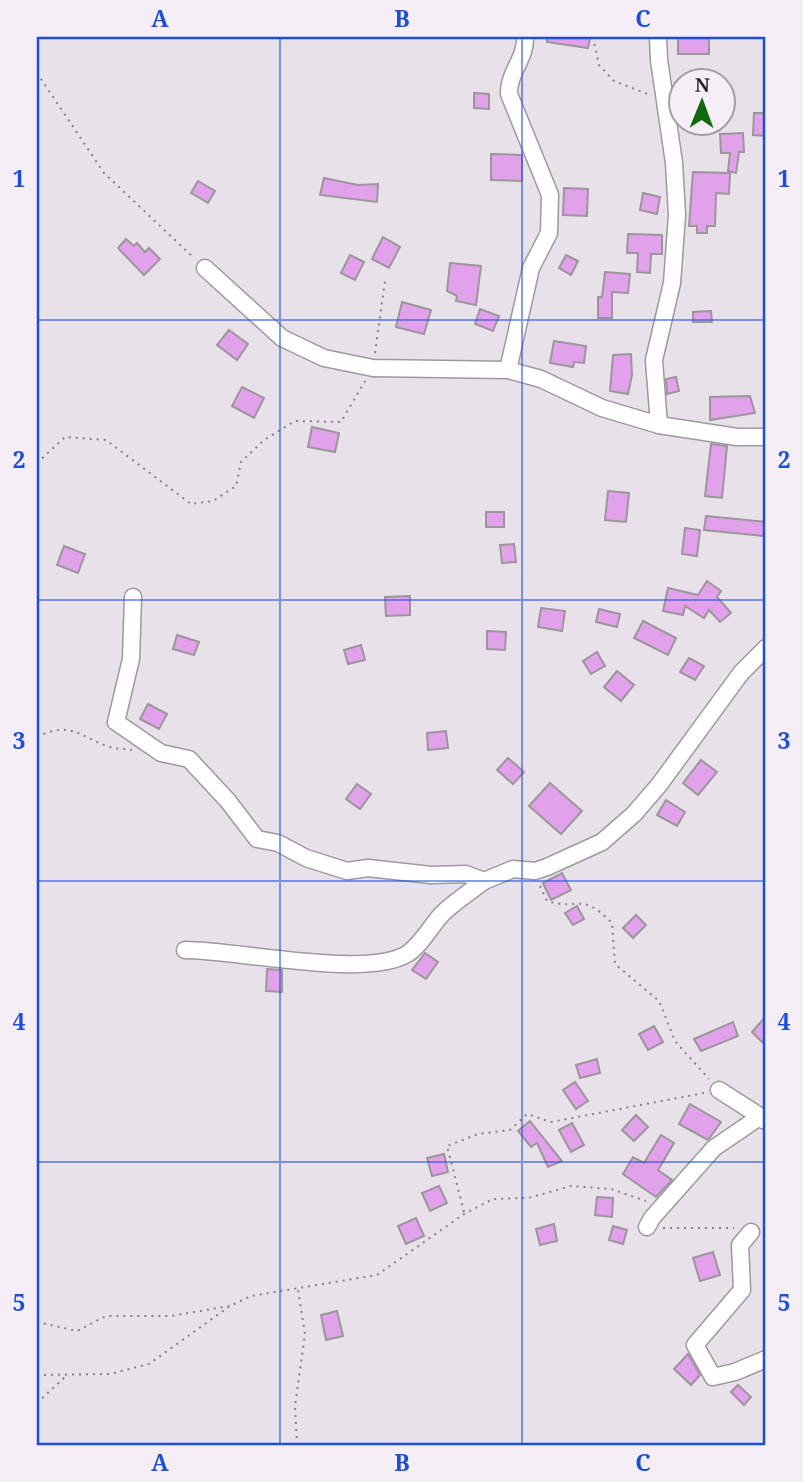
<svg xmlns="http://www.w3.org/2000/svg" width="803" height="1482" font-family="'Noto Serif',serif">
<rect width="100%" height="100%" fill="#e8e1e9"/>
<g fill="#e2a2eb" stroke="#9c959c" stroke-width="2">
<polygon points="547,37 590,38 588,48 547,42"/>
<rect x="678" y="37" width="31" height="17"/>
<polygon points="474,93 489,94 489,109 474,108"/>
<polygon points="754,113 766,113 766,136 753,135"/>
<polygon points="743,133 744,152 739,152 736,173 728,171 730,153 721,153 720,134"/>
<polygon points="491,154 522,155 522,181 491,180"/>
<polygon points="693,172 730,173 729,194 716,193 715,226 707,226 707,233 697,233 697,226 689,226"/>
<polygon points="324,178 358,185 378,184 377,202 320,195"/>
<polygon points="198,181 215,191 208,203 191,193"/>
<polygon points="564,188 588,189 587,216 563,215"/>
<polygon points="643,193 660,197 657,214 640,210"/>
<polygon points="628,234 662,235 662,254 651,254 650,273 637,272 638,253 627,253"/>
<polygon points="383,237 400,247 389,268 372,259"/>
<polygon points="126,239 134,246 137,243 145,252 149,248 160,259 144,275 118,248"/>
<polygon points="350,255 364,262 355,280 341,273"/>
<polygon points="566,255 578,261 571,275 559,268"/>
<polygon points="450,263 481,266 476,305 456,301 457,296 447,291"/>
<polygon points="605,272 630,274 628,293 612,292 612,318 598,318 598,297 602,297"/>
<polygon points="402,302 431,310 424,334 396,327"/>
<polygon points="480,309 499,316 493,331 475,324"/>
<polygon points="711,311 712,322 693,322 693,312"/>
<polygon points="229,330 248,344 237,360 217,345"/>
<polygon points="554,341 586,346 584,363 574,362 573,367 550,363"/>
<polygon points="631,354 632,375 628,394 610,391 613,355"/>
<polygon points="676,377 679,391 667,394 666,379"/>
<polygon points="242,387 264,398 254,418 232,406"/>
<polygon points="750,396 755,413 710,420 710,397"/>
<polygon points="312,427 339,433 335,452 308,447"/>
<polygon points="711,444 727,446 722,498 705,496"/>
<polygon points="608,491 629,493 626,522 605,520"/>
<rect x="486" y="512" width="18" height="15"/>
<polygon points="706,516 766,522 765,536 704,530"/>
<polygon points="685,528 700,530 697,556 682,554"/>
<polygon points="514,544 516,562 502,563 500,545"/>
<polygon points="64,546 85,554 78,573 57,565"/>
<polygon points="707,581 721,591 717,597 731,613 720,622 709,610 704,618 685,606 683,615 663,611 668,588 698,595"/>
<polygon points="410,596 410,615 386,616 385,597"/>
<polygon points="541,608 565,611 562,631 538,627"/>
<polygon points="599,609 620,614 617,627 596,622"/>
<polygon points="643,621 676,638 668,655 634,638"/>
<polygon points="487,631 506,632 505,650 487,649"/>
<polygon points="177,635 199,642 194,655 173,649"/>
<polygon points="361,645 365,660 348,664 344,650"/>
<polygon points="597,652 605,666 591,674 583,661"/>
<polygon points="689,658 704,666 695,680 680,672"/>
<polygon points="617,671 634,685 621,701 604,687"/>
<polygon points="148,704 167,714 159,729 140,719"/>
<polygon points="446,731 448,748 428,750 427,733"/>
<polygon points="508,758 524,772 513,784 497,770"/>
<polygon points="701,760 717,772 698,795 683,783"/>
<polygon points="550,783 582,811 561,834 529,806"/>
<polygon points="357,784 371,794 360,809 346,799"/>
<polygon points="666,800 685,812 677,826 657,815"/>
<polygon points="562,873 571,890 551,900 543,883"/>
<polygon points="577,906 584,919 573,925 565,913"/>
<polygon points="636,915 646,925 633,938 623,928"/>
<polygon points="425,953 438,962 426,979 412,970"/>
<polygon points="267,969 282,970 282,992 266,991"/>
<polygon points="766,1016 766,1046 752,1032"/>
<polygon points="733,1022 738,1036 701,1051 694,1039"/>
<polygon points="654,1026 663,1042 648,1050 639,1034"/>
<polygon points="597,1059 600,1073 580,1078 576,1065"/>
<polygon points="575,1082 588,1101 576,1109 563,1090"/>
<polygon points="690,1104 721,1122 708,1140 679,1124"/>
<polygon points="636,1115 648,1127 634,1141 622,1130"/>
<polygon points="530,1121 537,1130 562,1161 548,1167 537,1143 531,1147 518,1131"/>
<polygon points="572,1123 584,1145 571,1152 559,1130"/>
<polygon points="661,1135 674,1143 658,1170 672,1180 656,1197 623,1174 633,1157 644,1163"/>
<polygon points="444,1154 448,1172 432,1176 427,1158"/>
<polygon points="439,1186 447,1203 430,1211 422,1193"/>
<polygon points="597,1197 613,1198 612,1217 595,1215"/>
<polygon points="416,1218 424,1236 406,1244 398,1226"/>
<polygon points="554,1224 557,1241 540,1245 536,1229"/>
<polygon points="613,1226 627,1230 623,1244 609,1240"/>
<polygon points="713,1252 720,1275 700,1281 693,1258"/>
<polygon points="337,1311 343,1336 326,1340 321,1315"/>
<polygon points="688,1354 700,1375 691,1385 674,1369"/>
<polygon points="738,1385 751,1397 744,1405 731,1392"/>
</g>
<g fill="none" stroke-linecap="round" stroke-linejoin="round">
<g stroke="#9f98a0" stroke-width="19">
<g id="minor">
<polyline points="658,37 659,60 674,163 677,215 672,283 654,360 659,425"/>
<polyline points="205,268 282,338 324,358 373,368 508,370 541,379 602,408 659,425 737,437 766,437"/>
<path d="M508,370L531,268L549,233L550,195L509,94C508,73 526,59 525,37"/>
<polyline points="133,597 131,659 116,722 161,753 189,759 228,801 257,839 278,843 306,858 347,871 368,868 431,875 466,874 484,881 513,869 535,871 547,867 602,842 634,814 659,785 741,673 766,648"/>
<path d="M185,950C237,950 366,979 407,954C421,945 431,926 442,914C454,902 470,892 484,881"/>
<polyline points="719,1090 766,1120"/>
<polyline points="647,1227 652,1218 714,1148 758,1118 766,1121"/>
<polyline points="751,1232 740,1245 742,1290 695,1345 713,1377 735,1372 766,1359"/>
</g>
</g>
<g stroke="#868186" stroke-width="2" stroke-dasharray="2 5" stroke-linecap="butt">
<polyline points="593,37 599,65 614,81 650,95"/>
<polyline points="37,73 104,173 194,258"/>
<polyline points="375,353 385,281"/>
<polyline points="37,463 65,437 106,440 191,504 213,501 236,486 241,462 264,440 295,421 341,422 365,381"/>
<path d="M37,737C72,720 79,737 110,747C117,749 125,749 132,750"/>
<path d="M540,886L547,901C581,911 580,891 612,923L615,964L659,1001L675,1041L709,1079"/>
<polyline points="464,1212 447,1146 478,1134 510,1130 527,1114 551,1122 704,1093"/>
<polyline points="663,1228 734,1228"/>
<polyline points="37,1322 77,1331 106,1316 171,1316 229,1306"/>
<polyline points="37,1375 110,1374 149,1364 230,1306 251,1296 377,1275 464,1214 493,1199 528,1198 571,1186 611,1189 646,1201"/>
<polyline points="37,1403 66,1376"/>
<polyline points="297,1445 295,1406 305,1334 298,1290"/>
</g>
<use href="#minor" stroke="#fff" stroke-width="16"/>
</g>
<path fill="none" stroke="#1d4ed8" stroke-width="2" stroke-opacity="0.55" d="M280,37V1445M522,37V1445M37,320H766M37,600H766M37,881H766M37,1162H766"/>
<rect width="803" height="1482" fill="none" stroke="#f6eef7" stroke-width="77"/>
<g transform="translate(702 102) rotate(1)"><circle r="33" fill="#f6eef7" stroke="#a39da4" stroke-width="2"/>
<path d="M0-5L12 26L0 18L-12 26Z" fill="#12680c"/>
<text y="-10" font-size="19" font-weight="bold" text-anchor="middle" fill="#272427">N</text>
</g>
<rect x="38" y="38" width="726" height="1406" fill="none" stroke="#1d4ed8" stroke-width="2.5"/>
<g font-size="23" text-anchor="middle" font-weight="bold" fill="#1d4ed8">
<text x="160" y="27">A</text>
<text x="402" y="27">B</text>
<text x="643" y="27">C</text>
<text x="19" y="187">1</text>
<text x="784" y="187">1</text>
<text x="19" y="468">2</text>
<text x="784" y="468">2</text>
<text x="19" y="749">3</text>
<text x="784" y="749">3</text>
<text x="19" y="1030">4</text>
<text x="784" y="1030">4</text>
<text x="19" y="1311">5</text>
<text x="784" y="1311">5</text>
<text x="160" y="1471">A</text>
<text x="402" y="1471">B</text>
<text x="643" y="1471">C</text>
</g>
</svg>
